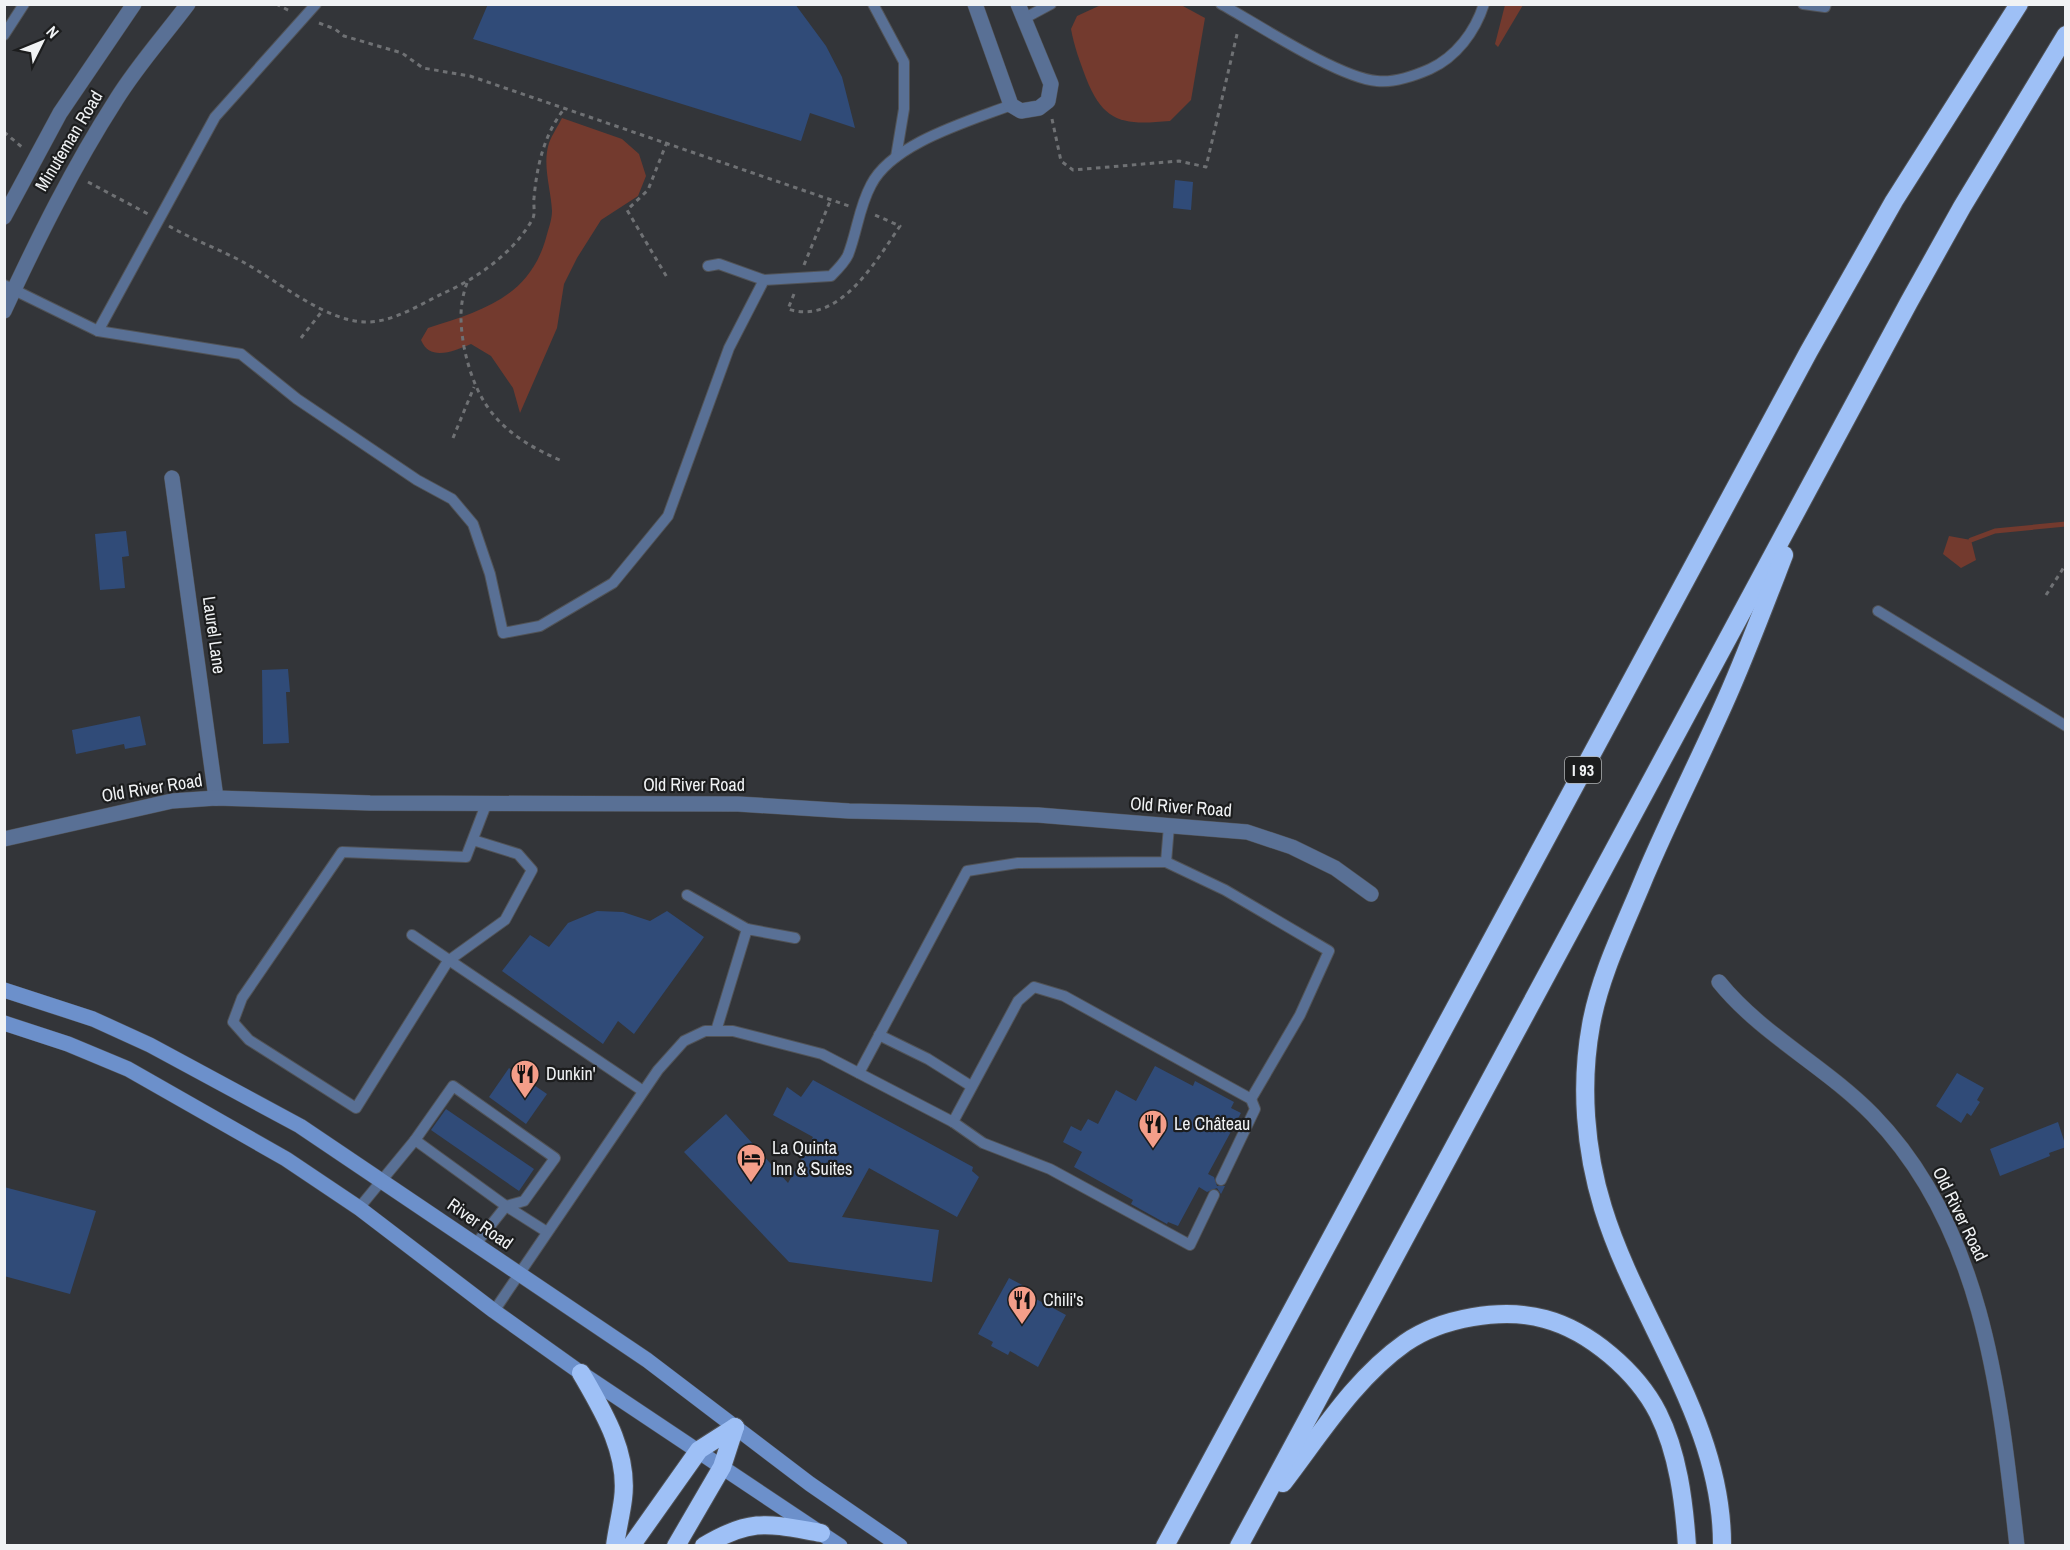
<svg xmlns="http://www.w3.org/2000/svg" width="2070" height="1550" font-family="'Archivo Narrow',sans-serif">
<rect width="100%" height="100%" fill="#333539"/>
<g fill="#733a2e">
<path d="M1103,4L1181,5L1205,18L1191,100L1170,121C1124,125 1104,124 1086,78C1080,62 1074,46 1071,29L1077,16Z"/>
<polygon points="1505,5 1523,5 1498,47 1495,44"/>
<path d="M562,118L622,139L639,154L646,176L638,196L601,220L577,258L564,284L557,328L520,413L513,388L491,356L471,344C454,351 430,362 421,340L428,328C481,311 529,298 546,238C548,230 552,220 552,211C551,189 542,165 549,143C552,135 558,126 562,118Z"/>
<polygon points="1949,536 1971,540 1976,560 1961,568 1943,554"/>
</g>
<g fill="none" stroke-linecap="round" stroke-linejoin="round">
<polyline stroke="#733a2e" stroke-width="5" points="1971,540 1995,531 2066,524"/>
</g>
<g fill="#304b78">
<polygon points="488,4 795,4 826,46 842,77 855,128 810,113 801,141 473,39"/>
<polygon points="1175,180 1193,182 1191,210 1173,208"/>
<polygon points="126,531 129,556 122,557 125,588 100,590 95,534"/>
<polygon points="288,669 290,692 286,692 289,743 263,744 262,670"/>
<polygon points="140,716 146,745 125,749 124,744 76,754 72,730"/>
<polygon points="597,911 623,912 650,921 667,911 704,937 634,1034 618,1021 603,1044 502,971 530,935 549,947 568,923"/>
<polygon points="1155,1066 1193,1086 1195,1081 1234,1102 1231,1108 1241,1113 1208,1174 1214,1177 1217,1186 1225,1186 1221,1194 1217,1188 1207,1192 1199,1187 1178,1226 1168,1222 1167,1224 1131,1204 1133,1200 1074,1167 1082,1152 1063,1142 1071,1126 1081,1131 1088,1119 1098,1124 1116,1090 1136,1101"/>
<polygon points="509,1068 547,1094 526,1124 489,1097"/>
<polygon points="1957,1073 1984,1088 1977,1100 1980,1102 1971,1116 1967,1113 1961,1123 1936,1106"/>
<polygon points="813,1080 973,1167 972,1171 979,1177 957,1217 869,1168 842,1217 939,1230 932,1282 789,1262 684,1152 726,1114 788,1183 813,1137 773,1115 787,1087 801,1097"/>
<polygon points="446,1109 534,1169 519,1191 431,1130"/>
<polygon points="2058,1122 2066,1147 2049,1153 2050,1156 2000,1176 1990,1149"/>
<polygon points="4,1187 96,1211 70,1294 4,1276"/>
<polygon points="1009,1278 1026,1287 1023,1292 1066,1315 1038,1367 1010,1351 1008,1355 991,1346 993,1342 978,1334"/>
</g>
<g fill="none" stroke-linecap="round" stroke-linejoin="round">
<g stroke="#515357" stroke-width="12">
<g id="service">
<polyline points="873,4 904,62 904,109 896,157"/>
<path d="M1221,4C1257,24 1339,78 1377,81C1394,83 1414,76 1430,69C1456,57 1475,32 1484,4"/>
<polyline points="1803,4 1825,7 1826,4"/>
<polyline points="1023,19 1051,4"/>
<polyline points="4,35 24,4"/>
<polyline points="708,266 719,264 764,280"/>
<path d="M4,285L98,331L241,354L297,399L417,480L452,499L473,524L490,574L503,633L540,626L613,583L668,516L729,348L764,280L831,276C837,270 845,262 848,255C857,232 859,207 871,185C892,143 970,121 1011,105"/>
<polyline points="98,331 215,117 316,4"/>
<polyline points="1878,611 2066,726"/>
<polyline points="473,840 518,854 532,870 505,920 448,961 356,1108 249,1040 233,1022 242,998 342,852 466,857 487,802"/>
<polyline points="1166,862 1225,890 1329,951 1300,1015 1251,1099"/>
<polyline points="687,895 747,929"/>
<polyline points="412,935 643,1091"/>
<polyline points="716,1031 747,929 795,938"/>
<polyline points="879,1035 928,1059 971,1086"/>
<polyline points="859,1073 967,871 1018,863 1166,862 1169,826"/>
<polyline points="953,1122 1018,1001 1034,987 1064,996 1251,1099 1255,1109 1221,1180"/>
<polyline points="415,1140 453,1086 555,1158 524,1201 506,1206 547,1232"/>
<polyline points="359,1208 415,1140 506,1206 475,1245"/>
<polyline points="494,1311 658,1070 684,1041 705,1031 733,1031 822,1054 953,1122 983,1143 1050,1169 1190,1245 1214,1195"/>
</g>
</g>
<g stroke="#515357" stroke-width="16">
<g id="minor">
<polyline points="975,4 1011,105 1021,111 1039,108 1048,101 1051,84 1018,4"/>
<polyline points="4,217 60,113 134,4"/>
<path d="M4,311C38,238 73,167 116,100C137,66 164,36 188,4"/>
<polyline points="172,478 216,798"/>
<polyline points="4,839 172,801 216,798 370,803 738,804 849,811 1038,815 1247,832 1292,847 1335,868 1371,894"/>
<path d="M1719,982C1762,1035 1825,1066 1873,1115C1984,1229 2000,1395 2017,1546"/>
</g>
</g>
<g stroke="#515357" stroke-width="16">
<g id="secondary">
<polyline points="4,990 93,1019 150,1045 300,1126 647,1360 810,1484 900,1546"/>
<polyline points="4,1023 68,1044 128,1069 286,1159 359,1208 494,1311 581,1373 840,1546"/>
</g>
</g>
<g stroke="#515357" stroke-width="20">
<g id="motorway">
<path d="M581,1373C603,1411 629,1453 623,1499C621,1515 617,1530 615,1546"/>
<path d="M1283,1483C1320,1435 1354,1379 1405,1343C1441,1318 1502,1307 1545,1319C1590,1331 1637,1372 1658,1413C1678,1453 1684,1501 1687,1546"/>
<polyline points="631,1546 699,1450 735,1427"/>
<polyline points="676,1546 722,1467 735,1427"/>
<path d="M704,1546C752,1517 770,1524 821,1533"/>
<polyline points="1165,1546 1809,351 1894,201 2019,4"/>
<polyline points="1239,1546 1909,302 1962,207 2066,35"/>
<path d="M1722,1546C1723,1422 1638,1322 1603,1208C1585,1150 1580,1085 1591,1025C1600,974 1626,923 1645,876C1672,812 1704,751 1731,688C1750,644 1767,599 1784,555"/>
</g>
</g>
<g stroke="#6f7174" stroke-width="3" stroke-dasharray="4.5 4.5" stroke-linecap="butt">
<polyline points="276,4 290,11"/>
<polyline points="319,23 335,29 344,36 402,53 423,68 470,76 849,206"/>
<polyline points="1052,119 1061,161 1073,170 1179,161 1206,167 1238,30"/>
<polyline points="4,132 23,148"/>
<polyline points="667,142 648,190 627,210 668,279"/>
<polyline points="88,182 148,214"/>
<path d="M169,226C193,240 219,249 243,262C278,281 325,321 365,322C393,323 422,303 446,292C479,277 514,252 532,220C536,214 533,205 534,198C537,165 544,135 564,109"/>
<polyline points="804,265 831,199"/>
<path d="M467,283C459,305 460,323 464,347C477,409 504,436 562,461"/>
<path d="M794,294L788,309C839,326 876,261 900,226L875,215"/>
<polyline points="301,338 323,310"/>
<polyline points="453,438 474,387"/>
<polyline points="2046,595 2066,564"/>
</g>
<use href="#service" stroke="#597095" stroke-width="10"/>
<use href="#minor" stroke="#597095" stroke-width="15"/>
<use href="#secondary" stroke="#6c90cb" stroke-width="15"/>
<use href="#motorway" stroke="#9ec0f6" stroke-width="18"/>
</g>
<defs>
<g id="restaurant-pin" transform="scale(1.5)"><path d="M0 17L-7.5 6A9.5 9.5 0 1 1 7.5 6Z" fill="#f49e89" stroke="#1c1d1e"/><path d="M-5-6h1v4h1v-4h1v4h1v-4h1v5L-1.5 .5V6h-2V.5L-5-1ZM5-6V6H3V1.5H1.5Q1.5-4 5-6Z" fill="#111"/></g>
<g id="hotel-pin" transform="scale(1.5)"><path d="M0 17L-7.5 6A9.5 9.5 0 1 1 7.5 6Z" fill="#f49e89" stroke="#1c1d1e"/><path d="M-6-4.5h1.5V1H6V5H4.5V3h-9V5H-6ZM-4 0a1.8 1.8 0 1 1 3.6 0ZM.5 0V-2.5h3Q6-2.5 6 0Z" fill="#111"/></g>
</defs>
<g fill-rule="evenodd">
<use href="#restaurant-pin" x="525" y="1074"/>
<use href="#restaurant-pin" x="1153" y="1124"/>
<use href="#hotel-pin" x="751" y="1158"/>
<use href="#restaurant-pin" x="1022" y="1300"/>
</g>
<g text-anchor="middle" stroke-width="4.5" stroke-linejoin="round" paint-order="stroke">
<rect fill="#1c1d1e" stroke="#b0b2b4" stroke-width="1.5" x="1565" y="757" width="36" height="26" rx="4.5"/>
<g font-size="16" font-weight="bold" fill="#f0f2f4">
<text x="1583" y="776">I 93</text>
</g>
<g font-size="18" fill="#f0f2f4" stroke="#1c1d1e">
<text transform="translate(69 141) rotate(-59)" y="6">Minuteman Road</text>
<text transform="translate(214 635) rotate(82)" y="6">Laurel Lane</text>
<text x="694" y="791">Old River Road</text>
<text transform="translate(152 788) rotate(-9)" y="6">Old River Road</text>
<text transform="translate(1181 807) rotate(4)" y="6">Old River Road</text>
<text transform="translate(1960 1214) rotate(64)" y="6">Old River Road</text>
<text transform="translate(480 1224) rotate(35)" y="6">River Road</text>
</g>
<g font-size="18" fill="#f0f2f4" stroke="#1c1d1e" text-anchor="start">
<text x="546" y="1080">Dunkin'</text>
<text x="1174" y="1130">Le Château</text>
<text x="772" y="1154">La Quinta<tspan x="772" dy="21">Inn &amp; Suites</tspan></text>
<text x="1043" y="1306">Chili's</text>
</g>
</g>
<rect width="2070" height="1550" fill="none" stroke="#f0f2f4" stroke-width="12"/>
<g transform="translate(42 42) rotate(47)" stroke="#1c1d1e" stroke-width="4.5" paint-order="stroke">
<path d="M0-4.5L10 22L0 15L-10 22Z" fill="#f0f2f4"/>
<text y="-9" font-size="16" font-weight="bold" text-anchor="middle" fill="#f0f2f4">N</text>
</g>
</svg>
